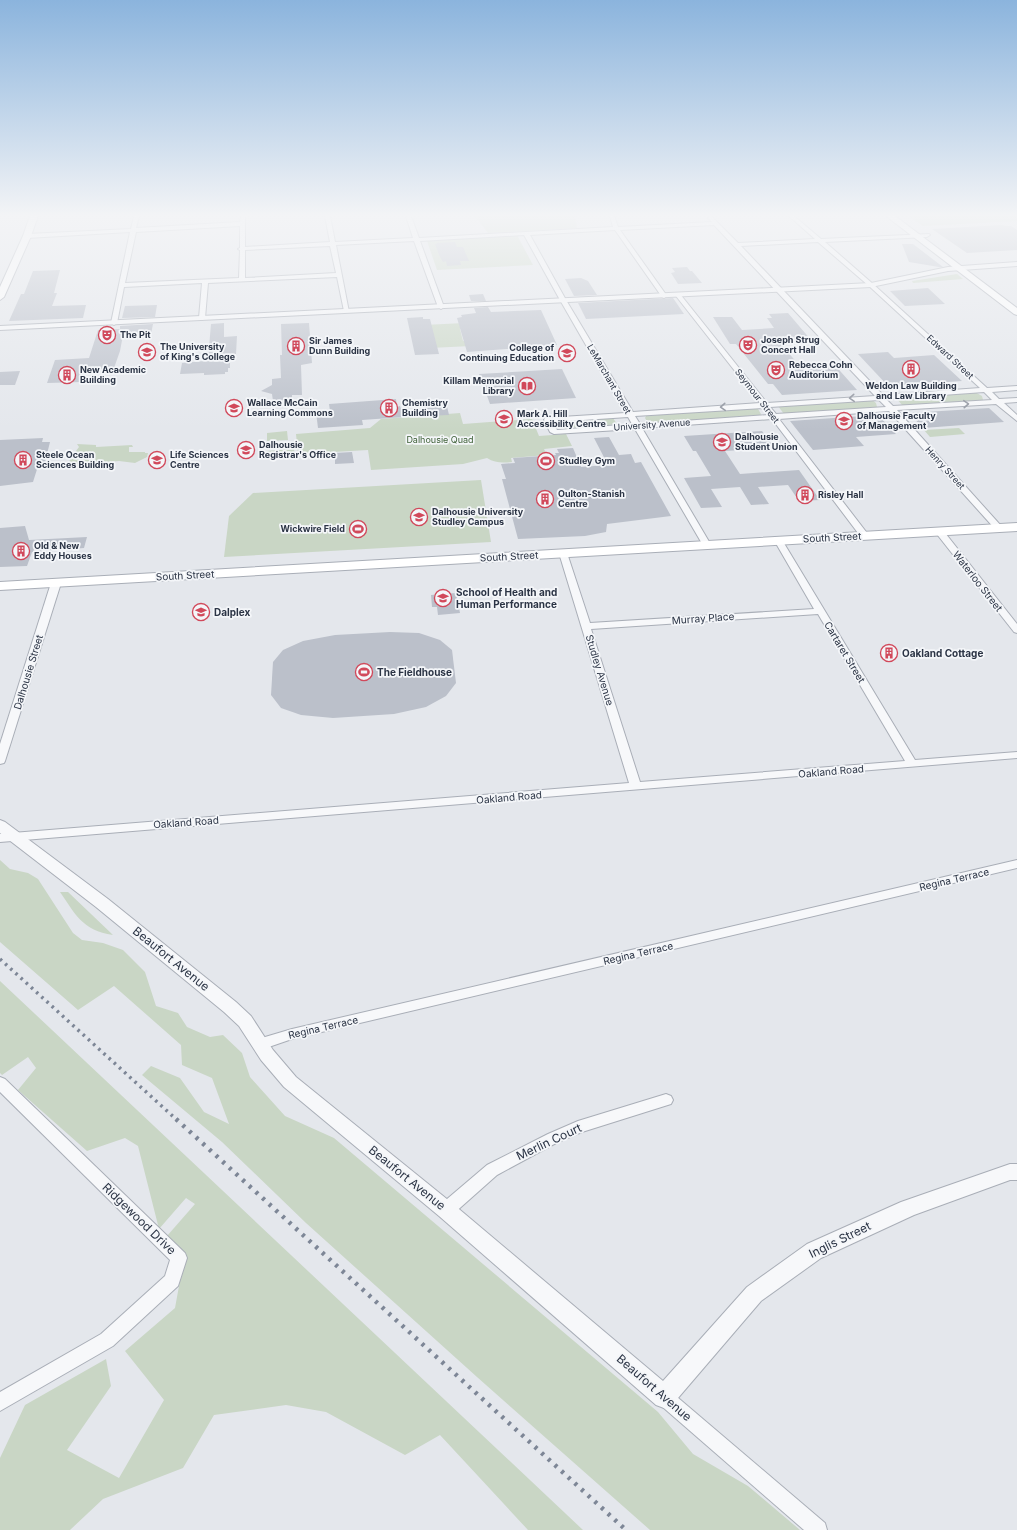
<svg xmlns="http://www.w3.org/2000/svg" width="1017" height="1530" font-family="Inter,sans-serif">
<rect width="100%" height="100%" fill="#e4e7ec"/>
<g fill="#c9d6c5">
<polygon points="468,216 575,216 577,228 488,233 478,220 474,216"/>
<polygon points="908,216 1017,216 1017,221 923,226"/>
<polygon points="517,235 533,265 437,270 427,241"/>
<polygon points="957,274 963,279 913,283 912,281"/>
<polygon points="464,323 460,329 463,341 470,341 471,346 430,348 424,325"/>
<polygon points="975,392 982,396 983,400 905,406 902,405 897,399 898,398"/>
<polygon points="871,399 876,403 877,407 784,414 778,406"/>
<polygon points="754,408 758,409 761,414 760,415 651,423 648,423 645,418 646,416"/>
<path d="M460,413L463,424L532,419L539,436L566,434L572,446L544,449L547,455L511,458L512,462C502,463 495,463 487,458L463,464L371,470L368,450L298,454L296,434L370,428L381,419Z"/>
<polygon points="610,418 613,418 617,424 577,428 573,427 571,422 575,420"/>
<polygon points="959,428 965,434 930,437 924,430"/>
<polygon points="287,431 288,440 267,441 267,433"/>
<polygon points="77,444 96,445 96,447 132,445 133,447 129,447 129,452 145,452 145,453 148,453 147,457 135,463 119,461 81,464 80,468 68,469 71,454 76,451 79,447"/>
<polygon points="294,449 295,455 267,457 267,451"/>
<polygon points="481,480 491,542 224,557 229,516 253,493"/>
<polygon points="0,860 10,869 28,873 38,879 73,933 82,940 103,943 123,950 145,972 156,1006 178,1013 187,1027 210,1037 223,1035 242,1053 250,1077 285,1116 334,1138 658,1412 693,1454 748,1486 800,1530 650,1530 477,1377 306,1223 222,1142 142,1075 151,1066 180,1078 204,1112 229,1124 212,1078 182,1065 181,1045 114,986 78,1010 0,942"/>
<path d="M60,892H68L113,935C82,930 76,915 60,892Z"/>
<polygon points="0,981 583,1530 528,1530 440,1435 405,1455 326,1412 286,1405 214,1415 183,1468 103,1499 70,1530 0,1530 0,1458 25,1405 106,1359 111,1386 67,1450 119,1478 164,1400 125,1351 175,1308 185,1253 167,1236 195,1204 186,1198 159,1229 138,1146 125,1138 87,1151 18,1090 36,1068 28,1057 2,1075 0,1073"/>
</g>
<g fill="#bbc0ca">
<polygon points="1002,225 1005,226 1011,226 1017,230 1017,250 967,253 932,229"/>
<polygon points="455,242 457,247 463,247 469,261 460,261 461,265 447,266 446,261 443,262 440,257 435,244 437,244 436,243"/>
<polygon points="902,244 913,244 943,267 939,267 909,262"/>
<polygon points="687,267 690,271 692,271 702,283 678,284 671,273 675,272 672,268"/>
<polygon points="60,270 54,293 57,293 52,306 86,305 83,318 9,321 21,294 24,294 33,271"/>
<polygon points="581,278 588,281 597,295 574,296 565,279"/>
<polygon points="928,288 945,304 905,306 890,291"/>
<polygon points="483,294 486,301 471,301 469,295"/>
<polygon points="673,298 684,314 586,319 578,303"/>
<polygon points="157,305 155,317 122,318 125,306"/>
<polygon points="488,307 491,312 541,310 557,345 467,352 457,318 462,317 461,315 476,313 474,308"/>
<polygon points="788,313 811,340 779,342 799,365 833,363 857,390 782,395 773,384 768,384 736,344 730,344 713,317 732,317 742,330 774,328 767,318 772,318 769,314"/>
<polygon points="423,317 423,319 430,319 439,354 415,355 407,318"/>
<polygon points="224,323 224,337 237,336 236,354 230,354 230,368 228,368 228,372 225,372 225,374 204,375 204,373 180,374 182,363 205,361 205,359 208,359 211,324"/>
<polygon points="309,323 312,363 301,365 302,395 292,395 292,400 273,401 272,394 261,391 272,385 272,379 281,378 280,355 282,355 281,324"/>
<polygon points="153,324 151,334 123,335 120,351 114,368 86,370 82,382 47,383 55,360 89,358 98,330 120,329 120,326"/>
<polygon points="888,352 894,358 934,355 962,381 888,386 858,354"/>
<polygon points="562,369 576,398 490,404 479,374"/>
<polygon points="20,371 15,385 0,385 0,372"/>
<polygon points="396,399 397,407 400,406 404,417 362,420 363,425 318,428 316,412 330,411 329,404"/>
<polygon points="446,402 449,415 426,416 423,405"/>
<polygon points="989,408 1004,422 923,428 909,413"/>
<polygon points="878,415 896,434 856,437 864,446 813,450 790,421"/>
<polygon points="762,431 773,446 769,446 770,448 725,451 740,474 799,470 820,500 799,501 788,485 758,487 769,504 751,505 740,487 711,489 722,507 701,508 684,478 711,476 696,451 693,451 684,436"/>
<polygon points="609,437 619,455 631,454 635,463 641,462 671,516 607,524 606,532 585,536 518,539 502,479 506,479 501,464 515,463 513,458 556,455 555,453 559,453 557,449 573,448 581,467 608,465 594,438"/>
<polygon points="43,438 42,442 50,442 45,462 39,463 33,482 0,486 0,440"/>
<polygon points="352,452 354,463 335,464 335,453"/>
<polygon points="25,526 29,540 87,537 84,548 32,552 27,566 0,567 0,528"/>
<polygon points="456,593 460,613 438,615 437,607 432,607 431,595"/>
<polygon points="390,632 419,633 440,640 452,650 456,683 446,696 426,707 394,714 333,718 301,715 281,708 271,695 273,662 283,650 303,641 335,635"/>
</g>
<g fill="none" stroke-linecap="round" stroke-linejoin="round">
<g stroke="#a9aeb7" stroke-width="2">
<g id="minor">
<path d="M134,216H139L136,228L240,222L241,216H245V247L330,242L325,216H330L335,242L413,238L406,216H411L419,238L613,227L610,216H614L618,227L712,222L708,218L711,216L738,243L815,239L789,216H794L821,239L929,234L930,235L927,237L825,242L873,284L987,388L1017,386V390L992,392L999,399L1017,398V402L1004,403L1017,415V421L996,404L897,410L1003,528L1002,530H996L889,411L779,419L867,533L868,535L864,538L861,537L772,419L642,428L711,545L710,547H704L635,429L554,434L550,432L544,420L545,418L625,413L560,300L524,235L420,241L444,307L441,309L438,307L414,241L336,245L349,312L344,311L337,277L208,283L205,318L202,320L199,318L202,283L124,287L117,323L114,325L111,323L130,232L27,238L24,236L27,234L131,229ZM714,225L875,396L767,403L680,294H676V296L760,403L633,412L566,300L530,235L615,230L662,297L664,298L667,296L620,230ZM240,226V248L238,249L240,250L239,278L125,283L136,232ZM818,242L869,286L980,388L883,395L741,246ZM330,246L336,273L245,278V250ZM984,392L992,400L893,406L886,399ZM879,400L886,407L776,414L770,407ZM763,408L769,415L640,424L635,416ZM628,417L632,424L557,430L553,422Z"/>
<polygon points="939,528 942,529 1017,624 1017,633 1014,632 936,533 935,531"/>
<path d="M778,537L782,540L915,760L1017,752V758L0,842V834L629,783L559,553L563,550L567,553L590,623L814,609L774,540ZM818,614L905,761L640,782L591,629Z"/>
<polygon points="56,580 61,583 5,761 4,763 0,764 0,744 51,583"/>
<polygon points="1017,860 1017,868 292,1039 260,1050 255,1048 253,1044 255,1040 292,1029"/>
<polygon points="0,1077 5,1079 185,1253 187,1258 178,1286 113,1346 0,1411 0,1392 101,1334 165,1276 170,1260 0,1092"/>
<polygon points="666,1094 671,1096 673,1100 671,1104 582,1132 558,1142 497,1175 452,1215 446,1217 440,1215 438,1210 440,1205 487,1165 548,1134 578,1121"/>
<polygon points="664,1388 670,1391 825,1523 827,1530 804,1530 658,1403 655,1397 658,1391"/>
</g>
</g>
<g stroke="#a9aeb7" stroke-width="2">
<g id="tertiary">
<polygon points="1017,262 1017,266 948,271 871,287 0,330 0,326 871,283 948,267"/>
<polygon points="0,820 5,822 108,899 236,1002 251,1016 273,1050 296,1077 453,1204 663,1381 747,1287 807,1244 901,1202 1010,1164 1017,1164 1017,1180 1010,1180 914,1215 821,1258 761,1301 672,1405 664,1408 656,1405 439,1216 284,1087 261,1060 239,1026 224,1012 96,907 0,833"/>
</g>
</g>
<g stroke="#a9aeb7" stroke-width="2">
<g id="secondary">
<polygon points="30,216 38,216 31,236 4,297 0,300 0,287 23,236"/>
<polygon points="886,216 895,216 1017,308 1017,315 1014,314"/>
<polygon points="1017,523 1017,531 0,590 0,582"/>
</g>
</g>
<use href="#minor" fill="#f7f8fa" fill-rule="evenodd"/>
<use href="#tertiary" fill="#f7f8fa" fill-rule="evenodd"/>
<use href="#secondary" fill="#fff" fill-rule="evenodd"/>
<polyline stroke="#7d8696" stroke-width="3.5" stroke-dasharray="2.5 4.5" stroke-linecap="butt" points="0,959 177,1120"/>
<polyline stroke="#7d8696" stroke-width="4.5" stroke-dasharray="3 6" stroke-linecap="butt" points="176,1119 626,1530"/>
</g>
<defs><path id="oneway-chevron" d="M-2-3.5L2.5 0L-2 3.5" fill="none" stroke-width="1.6" stroke-linecap="round" stroke-linejoin="round"/></defs>
<g stroke="#9196a0">
<use href="#oneway-chevron" transform="translate(852 398) rotate(176)"/>
<use href="#oneway-chevron" transform="translate(966 404) rotate(-4)"/>
<use href="#oneway-chevron" transform="translate(723 407) rotate(176)"/>
</g>
<linearGradient id="sky" x2="0" y2="1"><stop stop-color="#8bb4dd"/><stop offset="0.5" stop-color="#f3f4f6"/><stop offset="1" stop-color="#f3f4f6" stop-opacity="0"/></linearGradient>
<rect width="1017" height="430" fill="url(#sky)"/>
<defs>
<g id="theatre-ring" transform="scale(0.9)"><circle r="9.5" fill="#f4f6f9" stroke="#d1495b" stroke-width="1.5"/><path d="M-5-5.5Q0-4 5-5.5V0Q5 5 0 6Q-5 5-5 0ZM-3.3-2.5H-1v1.5H-3.3ZM1-2.5H3.3v1.5H1ZM-2.8 1Q0 5.5 2.8 1Z" fill="#d1495b"/></g>
<g id="building-ring" transform="scale(0.9)"><circle r="9.5" fill="#f4f6f9" stroke="#d1495b" stroke-width="1.5"/><path d="M-4-6H4V6H1V3H-1V6H-4ZM-2.5-4.3h1.7v1.8h-1.7ZM.8-4.3h1.7v1.8H.8ZM-2.5-1h1.7V.8h-1.7ZM.8-1h1.7V.8H.8Z" fill="#d1495b"/></g>
<g id="university-ring" transform="scale(0.9)"><circle r="9.5" fill="#f4f6f9" stroke="#d1495b" stroke-width="1.5"/><path d="M0-5L7-2L0 1L-7-2ZM-4 1L0 2.5L4 1V4Q0 6-4 4Z" fill="#d1495b"/></g>
<g id="library-ring" transform="scale(0.9)"><circle r="9.5" fill="#f4f6f9" stroke="#d1495b" stroke-width="1.5"/><path d="M-6-4Q-3-5.5-.7-3.5V5Q-3 3-6 4ZM6-4Q3-5.5 .7-3.5V5Q3 3 6 4Z" fill="#d1495b"/></g>
<g id="stadium-ring" transform="scale(0.9)"><circle r="9.5" fill="#f4f6f9" stroke="#d1495b" stroke-width="1.5"/><path d="M0-5a6.5 5 0 1 0 0 10a6.5 5 0 1 0 0-10ZM-3.5-1.8h7v3.6h-7Z" fill="#d1495b"/></g>
</defs>
<g fill-rule="evenodd">
<use href="#theatre-ring" x="107" y="335"/>
<use href="#theatre-ring" x="748" y="345"/>
<use href="#building-ring" x="296" y="346"/>
<use href="#university-ring" x="147" y="352"/>
<use href="#university-ring" x="567" y="353"/>
<use href="#building-ring" x="911" y="369"/>
<use href="#theatre-ring" x="776" y="370"/>
<use href="#building-ring" x="67" y="375"/>
<use href="#library-ring" x="527" y="386"/>
<use href="#university-ring" x="234" y="408"/>
<use href="#building-ring" x="389" y="408"/>
<use href="#university-ring" x="504" y="419"/>
<use href="#university-ring" x="844" y="421"/>
<use href="#university-ring" x="722" y="442"/>
<use href="#university-ring" x="246" y="450"/>
<use href="#building-ring" x="23" y="460"/>
<use href="#university-ring" x="157" y="460"/>
<use href="#stadium-ring" x="546" y="461"/>
<use href="#building-ring" x="805" y="495"/>
<use href="#building-ring" x="545" y="499"/>
<use href="#university-ring" x="419" y="517"/>
<use href="#stadium-ring" x="358" y="529"/>
<use href="#building-ring" x="21" y="551"/>
<use href="#university-ring" x="443" y="598"/>
<use href="#university-ring" x="201" y="612"/>
<use href="#building-ring" x="889" y="653"/>
<use href="#stadium-ring" x="364" y="672"/>
</g>
<g text-anchor="middle" stroke-width="3.5" stroke-linejoin="round" paint-order="stroke">
<g font-size="9" font-weight="bold" fill="#2b3445" stroke="#f4f6f9" text-anchor="start">
<text x="120" y="338">The Pit</text>
<text x="761" y="343">Joseph Strug<tspan x="761" dy="10">Concert Hall</tspan></text>
<text x="309" y="344">Sir James<tspan x="309" dy="10">Dunn Building</tspan></text>
<text x="160" y="350">The University<tspan x="160" dy="10">of King's College</tspan></text>
<text x="554" y="351" text-anchor="end">College of<tspan x="554" dy="10">Continuing Education</tspan></text>
<text x="789" y="368">Rebecca Cohn<tspan x="789" dy="10">Auditorium</tspan></text>
<text x="80" y="373">New Academic<tspan x="80" dy="10">Building</tspan></text>
<text x="514" y="384" text-anchor="end">Killam Memorial<tspan x="514" dy="10">Library</tspan></text>
<text x="911" y="389" text-anchor="middle">Weldon Law Building<tspan x="911" dy="10">and Law Library</tspan></text>
<text x="247" y="406">Wallace McCain<tspan x="247" dy="10">Learning Commons</tspan></text>
<text x="402" y="406">Chemistry<tspan x="402" dy="10">Building</tspan></text>
<text x="517" y="417">Mark A. Hill<tspan x="517" dy="10">Accessibility Centre</tspan></text>
<text x="857" y="419">Dalhousie Faculty<tspan x="857" dy="10">of Management</tspan></text>
<text x="735" y="440">Dalhousie<tspan x="735" dy="10">Student Union</tspan></text>
<text x="259" y="448">Dalhousie<tspan x="259" dy="10">Registrar's Office</tspan></text>
<text x="36" y="458">Steele Ocean<tspan x="36" dy="10">Sciences Building</tspan></text>
<text x="170" y="458">Life Sciences<tspan x="170" dy="10">Centre</tspan></text>
<text x="559" y="464">Studley Gym</text>
<text x="558" y="497">Oulton-Stanish<tspan x="558" dy="10">Centre</tspan></text>
<text x="818" y="498">Risley Hall</text>
<text x="432" y="515">Dalhousie University<tspan x="432" dy="10">Studley Campus</tspan></text>
<text x="345" y="532" text-anchor="end">Wickwire Field</text>
<text x="34" y="549">Old &amp; New<tspan x="34" dy="10">Eddy Houses</tspan></text>
</g>
<g font-size="9" fill="#2b3445" stroke="#f4f6f9">
<text transform="translate(950 357) rotate(43)" y="3">Edward Street</text>
<text transform="translate(609 379) rotate(60)" y="3">LeMarchant Street</text>
<text transform="translate(757 396) rotate(52)" y="3">Seymour Street</text>
<text transform="translate(652 425) rotate(-4)" y="3">University Avenue</text>
<text transform="translate(945 468) rotate(48)" y="3">Henry Street</text>
</g>
<g font-size="9" fill="#3f6138" stroke="#f4f6f9">
<text x="440" y="443">Dalhousie Quad</text>
</g>
<g font-size="10" fill="#2b3445" stroke="#f4f6f9">
<text transform="translate(832 537) rotate(-3)" y="4">South Street</text>
<text transform="translate(509 556) rotate(-3)" y="4">South Street</text>
<text transform="translate(185 575) rotate(-3)" y="4">South Street</text>
<text transform="translate(978 581) rotate(52)" y="4">Waterloo Street</text>
<text transform="translate(703 618) rotate(-4)" y="4">Murray Place</text>
<text transform="translate(845 652) rotate(59)" y="4">Cartaret Street</text>
<text transform="translate(600 670) rotate(73)" y="4">Studley Avenue</text>
<text transform="translate(28 672) rotate(-73)" y="4">Dalhousie Street</text>
<text transform="translate(831 771) rotate(-5)" y="4">Oakland Road</text>
<text transform="translate(509 797) rotate(-5)" y="4">Oakland Road</text>
<text transform="translate(186 822) rotate(-4)" y="4">Oakland Road</text>
<text transform="translate(954 879) rotate(-13)" y="4">Regina Terrace</text>
<text transform="translate(638 953) rotate(-13)" y="4">Regina Terrace</text>
<text transform="translate(323 1027) rotate(-13)" y="4">Regina Terrace</text>
</g>
<g font-size="10" font-weight="bold" fill="#2b3445" stroke="#f4f6f9" text-anchor="start">
<text x="456" y="596">School of Health and<tspan x="456" dy="12">Human Performance</tspan></text>
<text x="214" y="616">Dalplex</text>
<text x="902" y="657">Oakland Cottage</text>
<text x="377" y="676">The Fieldhouse</text>
</g>
<g font-size="12" fill="#2b3445" stroke="#f4f6f9">
<text transform="translate(171 959) rotate(39)" y="4">Beaufort Avenue</text>
<text transform="translate(549 1142) rotate(-25)" y="4">Merlin Court</text>
<text transform="translate(407 1178) rotate(39)" y="4">Beaufort Avenue</text>
<text transform="translate(139 1219) rotate(44)" y="4">Ridgewood Drive</text>
<text transform="translate(840 1240) rotate(-26)" y="4">Inglis Street</text>
<text transform="translate(654 1388) rotate(41)" y="4">Beaufort Avenue</text>
</g>
</g>
</svg>
